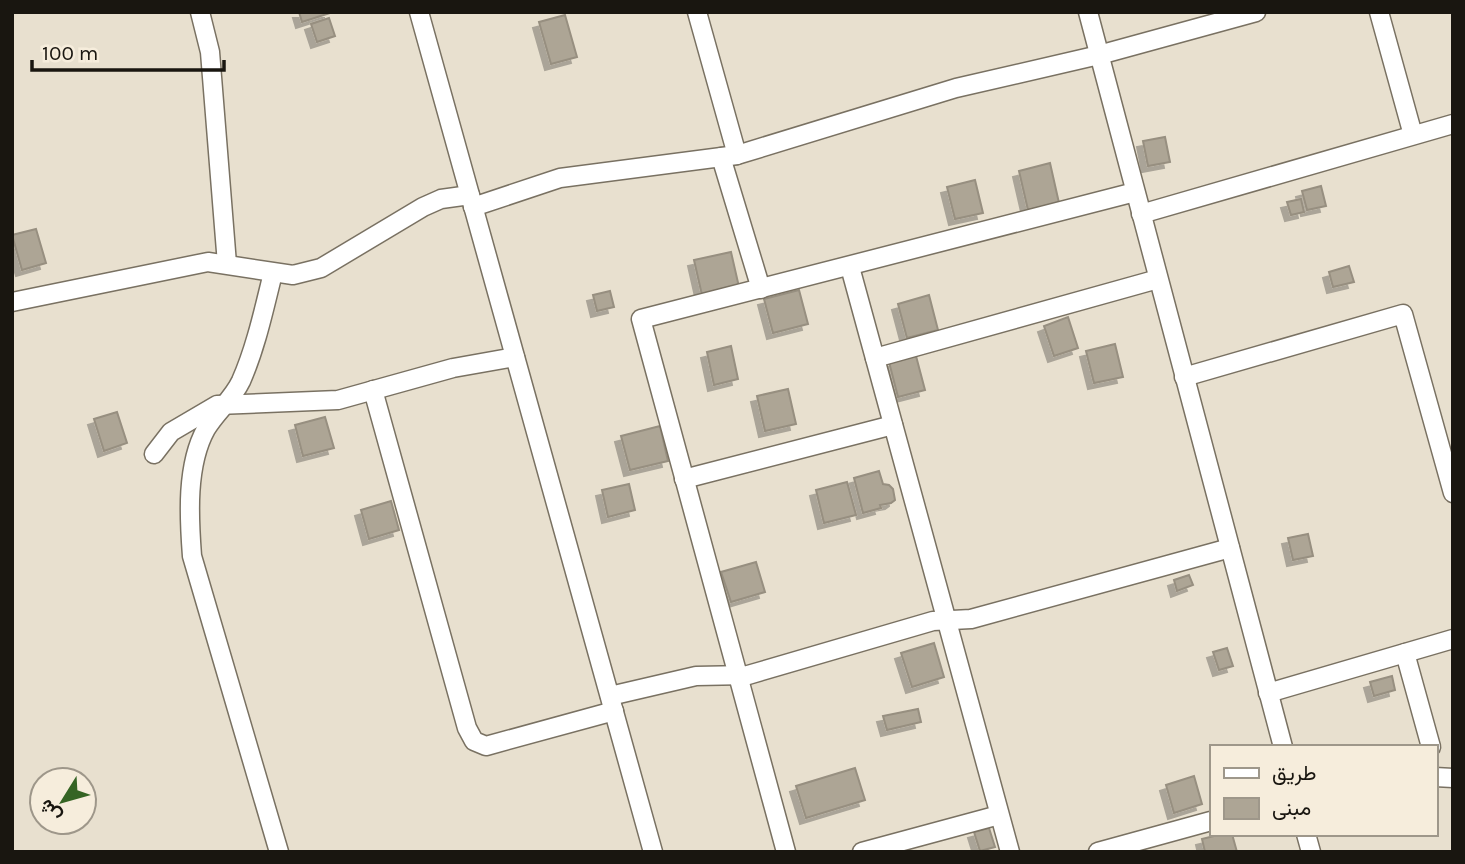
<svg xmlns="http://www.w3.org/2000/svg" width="1465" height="864" font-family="Karla,Vazirmatn,sans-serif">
<defs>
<filter id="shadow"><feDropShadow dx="-6" dy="6" stdDeviation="0" flood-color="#0004"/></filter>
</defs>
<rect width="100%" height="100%" fill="#e8e0cf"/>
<g fill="#ada595" stroke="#978f80" stroke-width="2" filter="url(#shadow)">
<polygon points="299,12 330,12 330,13 302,22"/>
<polygon points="565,15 577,57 551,64 539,22"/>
<polygon points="329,18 335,36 317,42 311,24"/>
<polygon points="1165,137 1170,162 1148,166 1143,141"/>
<polygon points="1050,163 1059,203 1028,210 1019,171"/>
<polygon points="975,180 983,213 955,219 947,187"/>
<polygon points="1321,186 1326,206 1307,210 1302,191"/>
<polygon points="1301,199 1304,212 1291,215 1287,202"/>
<polygon points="36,229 46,263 22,270 12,235"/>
<polygon points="731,252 739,287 702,295 694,260"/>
<polygon points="1349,266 1354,282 1333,287 1329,272"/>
<polygon points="799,290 808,324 773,333 764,299"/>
<polygon points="610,291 614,307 597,311 593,295"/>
<polygon points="929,295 938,330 907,338 898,304"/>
<polygon points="1068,317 1078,348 1054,356 1044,326"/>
<polygon points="1115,344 1123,377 1094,383 1086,351"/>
<polygon points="731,346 738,379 714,385 707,352"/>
<polygon points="916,356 925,390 898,397 889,362"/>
<polygon points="788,389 796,424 765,431 757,396"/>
<polygon points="117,412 127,443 104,451 94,419"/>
<polygon points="325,417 334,448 303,456 295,425"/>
<polygon points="660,426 668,461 630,470 621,436"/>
<polygon points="879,471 883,484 889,485 893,489 895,500 891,503 880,505 881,508 863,513 854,478"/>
<polygon points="847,482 856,515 824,523 816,490"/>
<polygon points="629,484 635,510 608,517 602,490"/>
<polygon points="391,501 399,530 369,539 361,510"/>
<polygon points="1308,534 1313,556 1293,560 1288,538"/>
<polygon points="756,562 765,592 731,602 721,572"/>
<polygon points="1189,575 1193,585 1177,591 1174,580"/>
<polygon points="934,643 944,677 912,687 901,653"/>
<polygon points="1227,648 1233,666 1219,670 1213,652"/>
<polygon points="1392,676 1395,690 1374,696 1370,682"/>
<polygon points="918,709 921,722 887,730 883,716"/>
<polygon points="855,768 865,800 806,818 796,786"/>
<polygon points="1194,776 1202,804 1174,813 1166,785"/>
<polygon points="989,828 995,847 980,851 974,832"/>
<polygon points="1222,834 1232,834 1237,852 1205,852 1202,839"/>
</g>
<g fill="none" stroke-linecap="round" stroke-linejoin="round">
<g stroke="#797162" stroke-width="21">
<g id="minor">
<polyline points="200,12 210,52 227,264"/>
<polyline points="419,12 653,852"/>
<polyline points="697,12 737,155"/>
<polyline points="1088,12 1283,747"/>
<polyline points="1379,12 1413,135"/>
<polyline points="721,157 761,289"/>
<polyline points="473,207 560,178 737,155 956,88 1099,55 1256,12"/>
<polyline points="1141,214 1453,124"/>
<polyline points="850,267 1010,852"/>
<path d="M273,273C264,309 256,347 241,381C232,400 216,412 206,429C186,465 189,517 192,556L279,852"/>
<polyline points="12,302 208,262 293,275 321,268 423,207 441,199 470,195"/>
<polyline points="875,358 1158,279"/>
<polyline points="1184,377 1403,314 1453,493"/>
<polyline points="373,390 467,728 474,741 486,746 614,711"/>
<polyline points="154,454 171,432 217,405 338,400 453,368 515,357"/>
<polyline points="684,479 893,425"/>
<polyline points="1405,653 1431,747"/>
<polyline points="1268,693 1453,639"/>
<polyline points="610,696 696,676 748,675 933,621 971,619 1230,548"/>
<polyline points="1435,777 1453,778"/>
<polyline points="1306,834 1311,852"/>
<polyline points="786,852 641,319 1135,192"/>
<polyline points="862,852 999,815"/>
<polyline points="1098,852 1211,821"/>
</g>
</g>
<use href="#minor" stroke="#fff" stroke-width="18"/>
</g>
<rect width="1465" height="864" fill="none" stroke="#191610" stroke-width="28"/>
<rect x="1210" y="745" width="228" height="91" fill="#f6eddc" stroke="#9e978a" stroke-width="2"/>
<rect x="1224" y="768" width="35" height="10" fill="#ffffff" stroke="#9e978a" stroke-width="2"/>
<text x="1272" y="780" font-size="21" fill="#191610">طريق</text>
<rect x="1224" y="798" width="35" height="21" fill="#ada595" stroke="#9e978a" stroke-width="2"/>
<text x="1272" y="815" font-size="21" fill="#191610">مبنى</text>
<g transform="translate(63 801) rotate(233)"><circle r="33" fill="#f6eddc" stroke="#9e978a" stroke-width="2"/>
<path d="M0-5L12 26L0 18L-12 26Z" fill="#356424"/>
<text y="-10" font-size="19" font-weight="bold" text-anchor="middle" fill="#191610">ش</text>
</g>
<path d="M32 60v10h192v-10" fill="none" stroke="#191610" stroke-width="3.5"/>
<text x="42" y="60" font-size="21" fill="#191610" stroke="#f6eddc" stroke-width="5" paint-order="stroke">100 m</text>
</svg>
